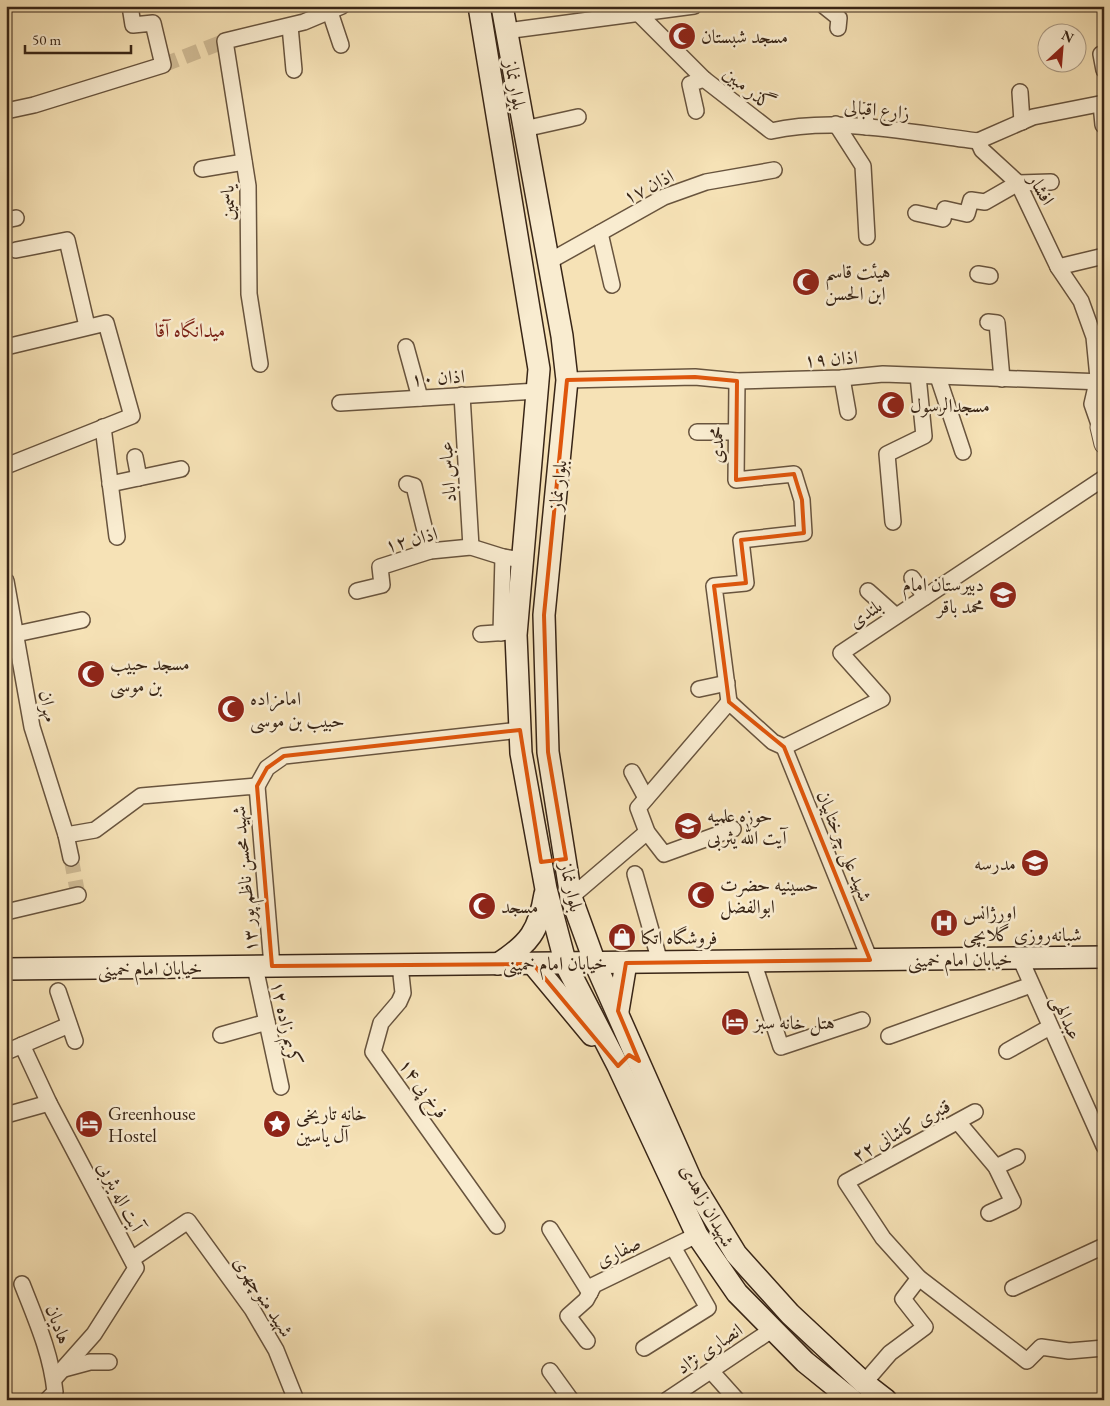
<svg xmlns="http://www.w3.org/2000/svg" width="1110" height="1406" font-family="'EB Garamond',Amiri,serif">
<rect width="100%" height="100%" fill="#f6e2b6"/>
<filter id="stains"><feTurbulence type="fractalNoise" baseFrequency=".004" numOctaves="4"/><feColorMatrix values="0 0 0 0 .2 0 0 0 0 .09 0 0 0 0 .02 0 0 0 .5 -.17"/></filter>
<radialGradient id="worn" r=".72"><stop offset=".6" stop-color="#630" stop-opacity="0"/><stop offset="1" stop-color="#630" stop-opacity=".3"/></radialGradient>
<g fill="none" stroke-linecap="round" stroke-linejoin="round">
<g stroke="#d0bc96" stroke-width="15" stroke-dasharray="15 8" stroke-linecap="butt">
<polyline points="163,65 225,41"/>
<polyline points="71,858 78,895"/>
</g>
<g stroke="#68543e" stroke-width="18">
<g id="minor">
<polyline points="824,6 839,18 838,28"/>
<polyline points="330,12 341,45"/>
<path d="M639,14L704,79L771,131C839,116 910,133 978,141"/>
<polyline points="290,26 294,70"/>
<polyline points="506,31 694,6"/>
<polyline points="1104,53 1101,54 1104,70"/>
<polyline points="1020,92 1022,122"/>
<polyline points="1101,104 1103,125"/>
<polyline points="6,111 34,105 163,65 153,23 133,25 130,6"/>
<polyline points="696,111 690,84 704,79"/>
<polyline points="864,111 867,127"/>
<polyline points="836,124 863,166 867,237"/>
<polyline points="524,129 578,117"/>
<polyline points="978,141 982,150 1018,183 1058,267 1081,301 1094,337 1098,378 1092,404 1100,427"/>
<polyline points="978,141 1033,117 1104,103"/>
<polyline points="202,169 244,162"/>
<polyline points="916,213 943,219 945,209 967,214 971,200 985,202 1018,183 1051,182"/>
<polyline points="6,220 16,218"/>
<polyline points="600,233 612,285"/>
<polyline points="16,250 67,240 87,326"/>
<polyline points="548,262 664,197 706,182 774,170"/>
<polyline points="1058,267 1104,256"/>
<polyline points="978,274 990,276"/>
<polyline points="988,322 997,323 1002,379"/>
<polyline points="6,347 106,323 132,416 6,466"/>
<polyline points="406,347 420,398"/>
<polyline points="260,364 249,294 248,186 225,41 304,22 342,6"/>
<polyline points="938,377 963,452"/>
<polyline points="842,378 848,412"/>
<polyline points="567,380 695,377 737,381 842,378 883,374 1104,382"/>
<polyline points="462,395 471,547"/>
<polyline points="340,403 538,391"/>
<polyline points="103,427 117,537"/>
<polyline points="697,432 736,432"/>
<polyline points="135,457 139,478"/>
<polyline points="110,484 181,469"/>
<polyline points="407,484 414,486 430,551"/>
<polyline points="893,522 887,454 924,436 918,376"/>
<polyline points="912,578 925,597"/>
<polyline points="6,581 32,727 66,835 71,858"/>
<polyline points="357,591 382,585 380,567 430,551 471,547 503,557 523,560"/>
<polyline points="868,591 896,616"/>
<polyline points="501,633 503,557"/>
<polyline points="16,634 82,620"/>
<polyline points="481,634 510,632"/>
<polyline points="699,689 727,683"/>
<polyline points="729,702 714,586 746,583 741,540 804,533 802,500 794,474 736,480 737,381"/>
<polyline points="784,747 882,699 841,653 1104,478"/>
<polyline points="784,747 870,960"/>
<polyline points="632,772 646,798"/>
<polyline points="257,786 267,768 284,756 520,730"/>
<polyline points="733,829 664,854 647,832 638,808 729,702 773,742 784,747"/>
<polyline points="66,835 95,830 141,796 257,786 272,966"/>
<polyline points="635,874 660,962"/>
<polyline points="571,897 647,832"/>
<polyline points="6,912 78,895"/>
<polyline points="1020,958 1104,1146"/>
<polyline points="753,961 781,1047 862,1020"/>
<polyline points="400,965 403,993 399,1002 381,1023 373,1052 497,1226"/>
<polyline points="255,967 281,1087"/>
<polyline points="58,991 75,1041"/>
<polyline points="221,1035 267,1022"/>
<polyline points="889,1036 1031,985"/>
<polyline points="22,1045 49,1103 136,1268 94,1334 54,1379"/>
<polyline points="1007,1051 1050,1027"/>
<polyline points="6,1052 69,1025"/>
<polyline points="975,1112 846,1182 883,1238 919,1278 1027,1361 1041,1347 1069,1351 1104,1348"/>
<polyline points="6,1115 49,1103"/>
<polyline points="958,1122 996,1167 1013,1202 989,1213"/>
<polyline points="996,1167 1017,1157"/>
<polyline points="550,1229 590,1293"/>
<polyline points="132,1259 188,1221 252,1309 276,1350 296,1400"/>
<path d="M22,1284C36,1320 51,1353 55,1392L47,1400"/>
<polyline points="1013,1288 1104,1246"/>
<polyline points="587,1341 568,1316 586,1300 594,1285 697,1235"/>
<polyline points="644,1348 708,1308 673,1247"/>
<polyline points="64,1369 90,1362 109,1362"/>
<polyline points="550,1371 571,1400"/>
<polyline points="711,1371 737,1400"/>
<polyline points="864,1383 890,1353 925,1327 903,1299 919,1278"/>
<polyline points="667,1400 773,1329"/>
</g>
</g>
<g stroke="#68543e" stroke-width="21">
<polyline id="tertiary" points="1104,426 1100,427 1104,444"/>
</g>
<g stroke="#382516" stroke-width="24">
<g id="secondary">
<polyline points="479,6 539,369 516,635 521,753 546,889 566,965 618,1066 697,1235 737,1293 805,1362 852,1400"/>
<polyline points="502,6 562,336 567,380 544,615 548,752 571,897 595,963 692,1182 736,1254 790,1314 864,1383 886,1400"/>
<path d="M498,964C529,944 539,931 545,894"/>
<polyline points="533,964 592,1035"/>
<polyline points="6,969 1104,957"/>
<polyline points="618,1011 626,963"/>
</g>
</g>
<use href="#minor" stroke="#f9ecd0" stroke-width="15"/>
<use href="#tertiary" stroke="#f9ecd0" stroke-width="19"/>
<use href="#secondary" stroke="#f9ecd0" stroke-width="21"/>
</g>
<path fill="none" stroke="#df560c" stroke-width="4" stroke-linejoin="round" d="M695,377L737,381L736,480L794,474L802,500L804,533L741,540L746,583L714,586L729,702L784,747L870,960L626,963L618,1011L639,1061L629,1055L618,1066L533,964L272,966L257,786L267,768L284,756L520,730L541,862L566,859L548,752L544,615L567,380Z"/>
<defs>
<g id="mosque-disc" transform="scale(1.4375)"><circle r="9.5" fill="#8f2418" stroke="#f9ecd0"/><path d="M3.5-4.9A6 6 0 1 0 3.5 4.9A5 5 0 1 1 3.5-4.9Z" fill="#fff"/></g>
<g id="school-disc" transform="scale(1.4375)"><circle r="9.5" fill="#8f2418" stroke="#f9ecd0"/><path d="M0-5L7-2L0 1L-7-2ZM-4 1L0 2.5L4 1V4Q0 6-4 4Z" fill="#fff"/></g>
<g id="university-disc" transform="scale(1.4375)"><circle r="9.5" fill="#8f2418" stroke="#f9ecd0"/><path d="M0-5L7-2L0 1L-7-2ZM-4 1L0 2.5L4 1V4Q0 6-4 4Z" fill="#fff"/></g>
<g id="hospital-disc" transform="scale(1.4375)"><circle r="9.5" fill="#8f2418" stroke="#f9ecd0"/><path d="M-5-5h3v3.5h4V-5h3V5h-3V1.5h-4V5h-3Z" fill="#fff"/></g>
<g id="shop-disc" transform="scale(1.4375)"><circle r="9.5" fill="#8f2418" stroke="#f9ecd0"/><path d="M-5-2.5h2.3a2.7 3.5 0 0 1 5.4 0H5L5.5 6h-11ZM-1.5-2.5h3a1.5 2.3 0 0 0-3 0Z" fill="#fff"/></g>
<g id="hotel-disc" transform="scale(1.4375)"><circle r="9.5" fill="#8f2418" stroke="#f9ecd0"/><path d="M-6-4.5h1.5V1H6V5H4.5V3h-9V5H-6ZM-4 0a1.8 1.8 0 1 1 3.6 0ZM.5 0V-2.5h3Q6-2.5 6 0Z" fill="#fff"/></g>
<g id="sight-disc" transform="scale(1.4375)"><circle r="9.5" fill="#8f2418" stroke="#f9ecd0"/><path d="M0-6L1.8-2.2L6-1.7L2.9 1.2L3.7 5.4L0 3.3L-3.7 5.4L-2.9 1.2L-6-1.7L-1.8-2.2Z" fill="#fff"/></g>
</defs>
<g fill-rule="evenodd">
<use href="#mosque-disc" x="682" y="36"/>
<use href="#mosque-disc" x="806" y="282"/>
<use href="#mosque-disc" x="891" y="405"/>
<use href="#school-disc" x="1003" y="595"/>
<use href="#mosque-disc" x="91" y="674"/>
<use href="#mosque-disc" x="231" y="709"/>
<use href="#university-disc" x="688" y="826"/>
<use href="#school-disc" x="1035" y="863"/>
<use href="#mosque-disc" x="701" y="895"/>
<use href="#mosque-disc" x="482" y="906"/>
<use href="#hospital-disc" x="944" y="923"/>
<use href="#shop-disc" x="622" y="937"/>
<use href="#hotel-disc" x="735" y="1022"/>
<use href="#hotel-disc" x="89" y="1124"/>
<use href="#sight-disc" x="277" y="1124"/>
</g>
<g text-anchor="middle" stroke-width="5" stroke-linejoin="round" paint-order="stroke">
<g font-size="19" fill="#382516" stroke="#f9ecd0" text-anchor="start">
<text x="701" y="43">مسجد شبستان</text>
<text x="825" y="278">هیئت قاسم<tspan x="825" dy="22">ابن الحسن</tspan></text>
<text x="910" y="412">مسجدالرسول</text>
<text x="984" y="591" text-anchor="end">دبیرستان امام<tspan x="984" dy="22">محمد باقر</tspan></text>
<text x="110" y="670">مسجد حبیب<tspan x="110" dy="22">بن موسی</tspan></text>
<text x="250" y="705">امامزاده<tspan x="250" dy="22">حبیب بن موسی</tspan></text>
<text x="707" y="822">حوزه علمیه<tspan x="707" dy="22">آیت الله یثربی</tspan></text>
<text x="1016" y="870" text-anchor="end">مدرسه</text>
<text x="720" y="891">حسینیه حضرت<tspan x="720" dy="22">ابوالفضل</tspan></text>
<text x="501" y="913">مسجد</text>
<text x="963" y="919">اورژانس<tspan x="963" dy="22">شبانه‌روزی گلابچی</tspan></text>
<text x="641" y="944">فروشگاه اتکا</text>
<text x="754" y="1029">هتل خانه سبز</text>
<text x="108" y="1120">Greenhouse<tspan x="108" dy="22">Hostel</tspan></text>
<text x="296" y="1120">خانه تاریخی<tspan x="296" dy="22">آل یاسین</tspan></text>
</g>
<g font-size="19" fill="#382516" stroke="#f9ecd0">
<text transform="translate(516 85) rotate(80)" y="7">بلوار نماز</text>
<text transform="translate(749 88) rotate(38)" y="7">گذر مبین</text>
<text transform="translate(877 109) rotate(6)" y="7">زارع اقبالی</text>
<text transform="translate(648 186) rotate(-26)" y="7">اذان ۱۷</text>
<text transform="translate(1042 189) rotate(60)" y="7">افشار</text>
<text transform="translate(227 203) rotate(-92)" y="7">یاسمین</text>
<text transform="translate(831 358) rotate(-3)" y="7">اذان ۱۹</text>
<text transform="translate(438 377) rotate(-3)" y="7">اذان ۱۰</text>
<text transform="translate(716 445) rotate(-90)" y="7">محمدی</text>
<text transform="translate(447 472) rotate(-94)" y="7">عباس اباد</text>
<text transform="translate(557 485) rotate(-84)" y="7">بلوار نماز</text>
<text transform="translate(411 539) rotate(-14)" y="7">اذان ۱۲</text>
<text transform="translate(865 613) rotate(-34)" y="7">بلندی</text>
<text transform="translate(49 706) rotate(79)" y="7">مهران</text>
<text transform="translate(845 846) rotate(68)" y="7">شهید علی چرختابیان</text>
<text transform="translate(244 879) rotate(-95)" y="7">شهید محسن ناظم پور ۱۳</text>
<text transform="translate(572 887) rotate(78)" y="7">بلوار نماز</text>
<text transform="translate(960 959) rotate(-1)" y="7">خیابان امام خمینی</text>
<text transform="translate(555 963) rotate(-1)" y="7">خیابان امام خمینی</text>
<text transform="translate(150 968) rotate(-1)" y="7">خیابان امام خمینی</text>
<text transform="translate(1067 1017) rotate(66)" y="7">عبدالهی</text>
<text transform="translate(287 1023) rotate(78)" y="7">کریم زاده ۱۲</text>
<text transform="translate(424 1088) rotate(54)" y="7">فرخ پی ۱۴</text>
<text transform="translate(901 1130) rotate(-29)" y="7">قنبری کاشانی ۲۲</text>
<text transform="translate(121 1196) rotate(62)" y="7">آیت اله یثربی</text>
<text transform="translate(708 1205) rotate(61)" y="7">شهیدان زاهدی</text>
<text transform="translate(618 1251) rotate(-26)" y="7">صفاری</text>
<text transform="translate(264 1296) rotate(57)" y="7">شهید منوچهری</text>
<text transform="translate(59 1324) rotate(70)" y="7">هادیان</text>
<text transform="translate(709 1348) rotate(-34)" y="7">انصاری نژاد</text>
</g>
<g font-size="20" fill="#7a1f14" stroke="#f9ecd0">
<text x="190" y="337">میدانگاه آقا</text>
</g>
</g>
<rect width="1110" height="1406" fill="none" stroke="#f6e2b6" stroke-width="25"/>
<rect x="8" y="8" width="1095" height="1391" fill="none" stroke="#382516" stroke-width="2.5"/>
<rect x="12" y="12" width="1085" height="1381" fill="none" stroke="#382516"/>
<g transform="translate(1062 48) rotate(26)"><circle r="24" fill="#f9ecd0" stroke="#ac9c86"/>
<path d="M0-4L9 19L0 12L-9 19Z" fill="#8f2418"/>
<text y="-8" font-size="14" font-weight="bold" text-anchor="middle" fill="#382516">N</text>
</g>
<path d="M25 45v8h106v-8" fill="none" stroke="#382516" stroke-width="2.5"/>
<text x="32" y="45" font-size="15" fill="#382516" stroke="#f9ecd0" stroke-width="4" paint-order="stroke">50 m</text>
<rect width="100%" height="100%" filter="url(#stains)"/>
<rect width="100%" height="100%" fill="url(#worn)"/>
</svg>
